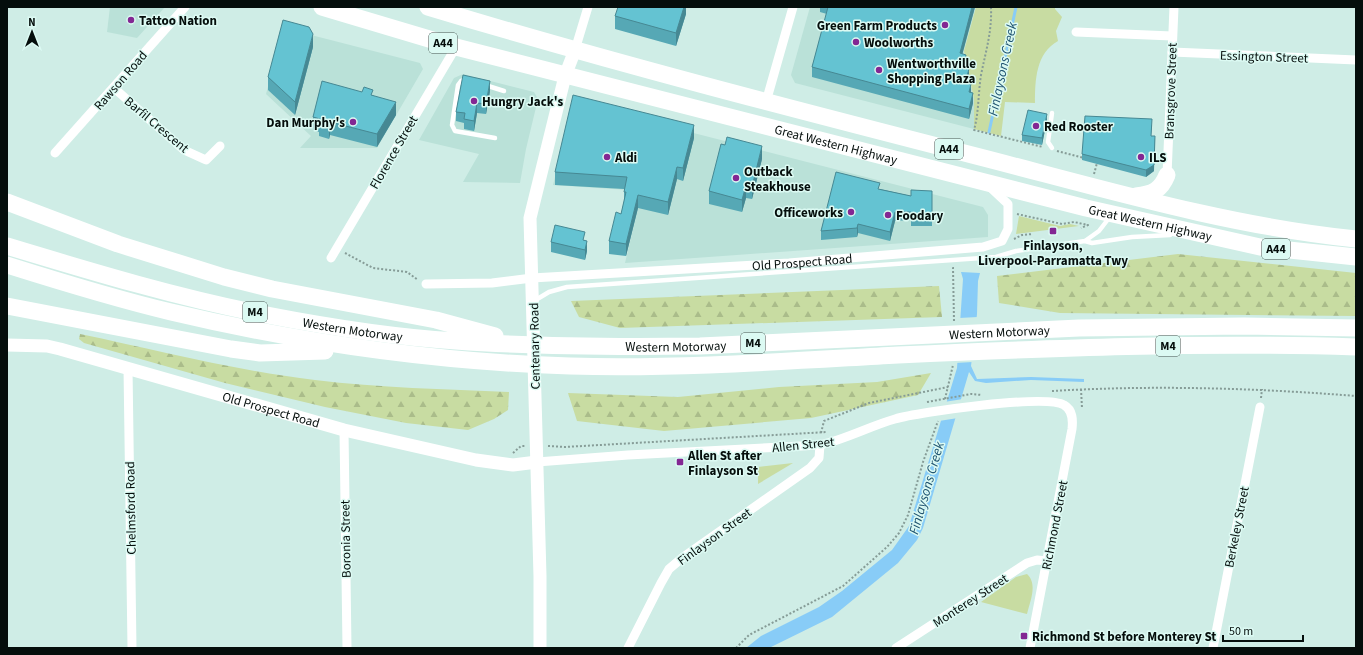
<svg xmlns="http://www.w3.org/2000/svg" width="1363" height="655" font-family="'Source Sans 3',sans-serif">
<defs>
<pattern id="forest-firs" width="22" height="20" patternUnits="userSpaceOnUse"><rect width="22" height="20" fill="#c8dca2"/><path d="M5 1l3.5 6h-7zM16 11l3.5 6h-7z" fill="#aabc8a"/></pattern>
</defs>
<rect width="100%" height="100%" fill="#cfede6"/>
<g fill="#bae1d8">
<polygon points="110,7 165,7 137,38 107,32"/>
<polygon points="810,7 976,7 964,51 974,99 974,129 795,83 791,75"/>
<polygon points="284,28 420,63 423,69 377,148 300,148 311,136 266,94"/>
<polygon points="463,74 534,92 538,99 526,149 520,183 463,182 479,154 419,140 454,78"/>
<polygon points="580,104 983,207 988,215 988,237 625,263 642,191 553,185 572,108"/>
</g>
<g fill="#c8dca2">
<path d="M976,7H1055V9L1062,17L1056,31L1058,41C1036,53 1035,80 1035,103L1005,102L1001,136L974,129V99L964,51Z"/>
<polygon points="1019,216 1060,226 1070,224 1079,226 1016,234"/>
<polygon points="793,463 758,484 758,467"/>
<path d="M1027,574C1038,584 1030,601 1027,614L981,602L1016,577Z"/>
</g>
<g fill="url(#forest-firs)">
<polygon points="1178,254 1356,273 1356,316 1060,313 999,303 997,276"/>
<polygon points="939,286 942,317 620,328 579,317 571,301"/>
<path d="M80,334C157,350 237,371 315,380C380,388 445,389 509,392L508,410L494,419L468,430L406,423L325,407L225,383L84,343L79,339Z"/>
<polygon points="931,373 918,395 811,418 664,431 577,421 568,393 678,397 779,387 877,382"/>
</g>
<polygon fill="#88ccf7" points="961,272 980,273 978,281 977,314 971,366 977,379 1031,377 1084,379 1084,382 1031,380 986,383 975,381 969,372 923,528 917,540 898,563 832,617 769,648 746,648 761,636 819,607 842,591 892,550 909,526 957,368 963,279"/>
<g fill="#cfede6">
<polygon points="978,317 973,362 955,363 959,318"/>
<polygon points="963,399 958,418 939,421 944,402"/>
</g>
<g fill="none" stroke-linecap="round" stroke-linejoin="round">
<polyline stroke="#88ccf7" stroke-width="3" points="989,132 1016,7"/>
<g stroke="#869c97" stroke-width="2" stroke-dasharray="2 2" stroke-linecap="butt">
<path d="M991,7C992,32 986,50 981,75C978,94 979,112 974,130L1043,147"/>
<polyline points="1057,151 1084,158"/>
<polyline points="1094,174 1097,163"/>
<polyline points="1017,214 1062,224 1074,222 1088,225 1081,228"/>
<polyline points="1014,239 1022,235 1033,234"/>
<polyline points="345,253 373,268 407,272 418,280"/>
<polyline points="1001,264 1017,263 1016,259"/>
<polyline points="954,321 953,268 955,268"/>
<polyline points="1081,389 1082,408"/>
<path d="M1052,391C1153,385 1255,388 1356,396"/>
<polyline points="1261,398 1262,389"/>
<polyline points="945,399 953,365"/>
<polyline points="927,402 971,394 982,395"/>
<polyline points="821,433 824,421 869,403 948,387"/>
<polyline points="548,446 565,447 827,432"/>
<polyline points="513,453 521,446 526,446"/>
<polyline points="736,648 749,635 843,586 887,547 899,533 908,515 923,462 938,421"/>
</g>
<g stroke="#fff" stroke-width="4.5">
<polyline points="467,79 461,81 458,85 452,125 455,131 495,138"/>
<polyline points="485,85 504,91"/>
<polyline points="1052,148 1048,142 1052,113"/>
<polyline points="1085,241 1092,243 1132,237 1170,235"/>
<polyline points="534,301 549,292 567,287 996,257 1016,251 1085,241 1099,231 1109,218"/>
</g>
<g stroke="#fff" stroke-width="9">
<polyline points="1076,32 1172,36"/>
<polyline points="575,50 588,7"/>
<polyline points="1172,52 1356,60"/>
<polyline points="114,88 184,150 206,160 220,146"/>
<polyline points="766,102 793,7"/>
<polyline points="55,153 185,7"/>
<polyline points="1167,175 1174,7"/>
<polyline points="331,258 456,47"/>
<path id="s1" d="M426,284L492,283L532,278L789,263L983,247L1002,241L1008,229V204L991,188"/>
<polyline points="128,368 132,648"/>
<polyline points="344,430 347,648"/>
<path d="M537,462L628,455L820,445C847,439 870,426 895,419C919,412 1046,394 1064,405C1073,410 1073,420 1072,429L1030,648"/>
<polyline points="628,648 661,583 669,569 682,558 810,468 819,458 820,445"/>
<polyline points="896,648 1027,563 1037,560 1047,561"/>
<polyline points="1213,648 1260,407"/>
</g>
<g stroke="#fff" stroke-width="13">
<path id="s2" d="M7,345L47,346L60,349L344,430L476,460L513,465L537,462"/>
<polyline points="540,648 540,576 530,218 565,76 575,50"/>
</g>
<g stroke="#fff" stroke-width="17">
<path id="s3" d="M322,7L456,47L1086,208L1260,247L1356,257"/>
<path d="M428,7C610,62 793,109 976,156C1101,188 1227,226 1356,239"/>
<path d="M1136,196C1153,194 1161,190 1167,175"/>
<polyline points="7,202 118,244 224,277 272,289 436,320 495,336"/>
<path id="s4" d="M7,246C93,272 179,298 267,315C329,327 393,337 456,341C537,347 618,347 700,346L1079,328L1244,326L1356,328"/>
<path d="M7,265C61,282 116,299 171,312C302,343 436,362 570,366C680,369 789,361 898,355C1050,348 1204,342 1356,347"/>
<polyline points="7,306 231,349 260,353 325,351"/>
</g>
</g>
<g fill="#56a8b5">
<polygon points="686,7 686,14 676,46 615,29 615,16"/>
<polygon points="820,7 975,7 962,54 966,65 966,68 969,79 968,83 971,92 973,103 969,119 812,77 812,67 827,14 820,12"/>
<polygon points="313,47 295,115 268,90 268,77"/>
<polygon points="490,91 486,114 477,113 474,131 464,129 464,123 456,121 456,112"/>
<polygon points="373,95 396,115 377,147 330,135 329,139 319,136 319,132 313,130 313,117"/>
<polygon points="1047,120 1042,145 1022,141 1022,135"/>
<polygon points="1152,125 1151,136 1154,171 1146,177 1082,160 1082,154"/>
<polygon points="694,138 683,181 677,179 668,215 638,208 626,256 609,254 609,241 621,214 624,202 624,189 555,185 555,172"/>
<polygon points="762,159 752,199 746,198 742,212 709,204 709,191"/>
<polygon points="880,189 911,196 932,191 932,226 911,226 911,220 895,221 890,241 858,233 857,237 821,240 821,231"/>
<polygon points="585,240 587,251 585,260 551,252 551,242"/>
</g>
<g fill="#468893">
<polygon points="684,7 686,7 686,14 676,46 676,33"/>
<polygon points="972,7 975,7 960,63 960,53"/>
<polygon points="313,34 313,47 295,115 295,102"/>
<polygon points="966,55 966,65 964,77 964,67"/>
<polygon points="969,69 969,79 965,93 965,83"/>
<polygon points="490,81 490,91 486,114 486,104"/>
<polygon points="971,84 971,94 969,92"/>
<polygon points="973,93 973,103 969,119 969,109"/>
<polygon points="396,102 396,115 377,147 377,134"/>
<polygon points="477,103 477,113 474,131 474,121"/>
<polygon points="1047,114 1047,120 1042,145 1042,138"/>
<polygon points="330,122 330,135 329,139 329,126"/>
<polygon points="694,125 694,138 683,181 683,168"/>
<polygon points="1155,136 1154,171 1146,177 1146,170"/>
<polygon points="762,146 762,159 752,199 752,187"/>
<polygon points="677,167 677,179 668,215 668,202"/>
<polygon points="746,185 746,198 742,212 742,200"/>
<polygon points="638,195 638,208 626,256 626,244"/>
<polygon points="895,212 895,221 890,241 890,232"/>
<polygon points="858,224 858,233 857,237 857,228"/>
<polygon points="587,241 587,251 585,260 585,250"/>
</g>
<g fill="#64c3d2" stroke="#468893">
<polygon points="618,7 684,7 676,33 615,16"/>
<polygon points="828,7 972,7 960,53 966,55 964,67 969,69 965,83 971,84 969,92 973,93 969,109 812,67"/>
<polygon points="283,20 309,27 313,34 295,102 268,77"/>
<polygon points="463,75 490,81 486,104 477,103 474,121 464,119 465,113 456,112"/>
<polygon points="322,81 362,92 364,87 373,90 371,95 396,102 377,134 330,122 329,126 319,123 320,119 313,117"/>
<polygon points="573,95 694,125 683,168 677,167 668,202 638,195 626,244 609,241 616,212 621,214 626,192 624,192 627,177 555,172"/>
<polygon points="1028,110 1047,114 1042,138 1022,135"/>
<polygon points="1085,116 1152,119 1151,136 1155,136 1154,165 1146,170 1082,154"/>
<polygon points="727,137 762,146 752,187 746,185 742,200 709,191 721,144 725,145"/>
<polygon points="836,172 880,183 878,189 911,196 911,190 932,191 932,217 911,217 911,212 895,212 890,232 858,224 857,228 821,231"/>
<polygon points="555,225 585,232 583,240 587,241 585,250 551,242"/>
</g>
<g fill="#832793" stroke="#dcfaf3" stroke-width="1.5">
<circle cx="131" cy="20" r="4"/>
<circle cx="945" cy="25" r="4"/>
<circle cx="856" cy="42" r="4"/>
<circle cx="879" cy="70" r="4"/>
<circle cx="474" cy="101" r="4"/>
<circle cx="353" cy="122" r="4"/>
<circle cx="1036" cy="126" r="4"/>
<circle cx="607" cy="157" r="4"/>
<circle cx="1141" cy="157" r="4"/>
<circle cx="736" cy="178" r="4"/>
<circle cx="851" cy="212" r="4"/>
<circle cx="888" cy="215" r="4"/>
<rect x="1049" y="227" width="8" height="8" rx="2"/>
<rect x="676" y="458" width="8" height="8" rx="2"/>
<rect x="1020" y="632" width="8" height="8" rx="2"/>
</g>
<g text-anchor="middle" stroke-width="3" stroke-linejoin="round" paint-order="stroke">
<g fill="#dcfaf3" stroke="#465551" stroke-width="1">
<rect x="429" y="33" width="28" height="20" rx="3"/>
<rect x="935" y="139" width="28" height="20" rx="3"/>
<rect x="1262" y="239" width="28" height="20" rx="3"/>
<rect x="243" y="302" width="24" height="20" rx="3"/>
<rect x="741" y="333" width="24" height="20" rx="3"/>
<rect x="1156" y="336" width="24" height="20" rx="3"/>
</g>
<g font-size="12" font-weight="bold" fill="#050e0c">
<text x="443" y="47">A44</text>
<text x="949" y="153">A44</text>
<text x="1276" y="253">A44</text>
<text x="255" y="316">M4</text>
<text x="753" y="347">M4</text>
<text x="1168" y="350">M4</text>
</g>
<g font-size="13" font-weight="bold" fill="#050e0c" stroke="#dcfaf3" text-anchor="start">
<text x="139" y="25">Tattoo Nation</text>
<text x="937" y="30" text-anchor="end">Green Farm Products</text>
<text x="864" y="47">Woolworths</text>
<text x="887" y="68">Wentworthville<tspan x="887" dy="15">Shopping Plaza</tspan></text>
<text x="482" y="106">Hungry Jack's</text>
<text x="345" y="127" text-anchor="end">Dan Murphy's</text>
<text x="1044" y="131">Red Rooster</text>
<text x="615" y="162">Aldi</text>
<text x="1149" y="162">ILS</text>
<text x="744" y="176">Outback<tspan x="744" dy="15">Steakhouse</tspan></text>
<text x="843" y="217" text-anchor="end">Officeworks</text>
<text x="896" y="220">Foodary</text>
<text x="1053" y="250" text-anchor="middle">Finlayson,<tspan x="1053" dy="15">Liverpool-Parramatta Twy</tspan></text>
<text x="688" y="460">Allen St after<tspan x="688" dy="15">Finlayson St</tspan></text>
<text x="1032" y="641">Richmond St before Monterey St</text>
</g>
<g font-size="13" fill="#050e0c" stroke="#dcfaf3">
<text transform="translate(1264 56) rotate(2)" y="5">Essington Street</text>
<text transform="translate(120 80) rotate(-49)" y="5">Rawson Road</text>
<text transform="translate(1170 91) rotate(-88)" y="5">Bransgrove Street</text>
<text transform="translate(157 124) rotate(40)" y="5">Barfil Crescent</text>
<text dy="5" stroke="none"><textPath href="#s3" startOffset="532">Great Western Highway</textPath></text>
<text transform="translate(393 152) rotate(-60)" y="5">Florence Street</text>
<text dy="5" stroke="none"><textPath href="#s3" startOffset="856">Great Western Highway</textPath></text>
<text dy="5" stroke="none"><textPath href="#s1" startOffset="377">Old Prospect Road</textPath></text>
<text dy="5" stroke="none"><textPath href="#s4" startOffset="356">Western Motorway</textPath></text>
<text dy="5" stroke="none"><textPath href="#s4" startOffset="1004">Western Motorway</textPath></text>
<text dy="5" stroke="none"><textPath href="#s4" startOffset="680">Western Motorway</textPath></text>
<text transform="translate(534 346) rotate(-91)" y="5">Centenary Road</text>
<text dy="5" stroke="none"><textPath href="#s2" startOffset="273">Old Prospect Road</textPath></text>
<text transform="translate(803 444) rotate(-6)" y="5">Allen Street</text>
<text transform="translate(130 508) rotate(-91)" y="5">Chelmsford Road</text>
<text transform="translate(1054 525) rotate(-79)" y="5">Richmond Street</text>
<text transform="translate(1236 527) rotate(-79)" y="5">Berkeley Street</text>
<text transform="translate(714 536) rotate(-36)" y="5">Finlayson Street</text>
<text transform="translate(345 539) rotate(-91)" y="5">Boronia Street</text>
<text transform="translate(970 600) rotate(-33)" y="5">Monterey Street</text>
</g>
<g font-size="14" font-style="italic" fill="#205471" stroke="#dcfaf3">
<text transform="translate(1002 69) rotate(-78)" y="5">Finlaysons Creek</text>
<text transform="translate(926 488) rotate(-74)" y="5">Finlaysons Creek</text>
</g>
</g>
<rect width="1363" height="655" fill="none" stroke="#050e0c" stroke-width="16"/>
<g transform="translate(32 32)" stroke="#dcfaf3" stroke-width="3" paint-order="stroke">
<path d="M0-3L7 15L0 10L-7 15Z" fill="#050e0c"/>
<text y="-6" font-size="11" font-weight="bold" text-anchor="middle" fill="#050e0c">N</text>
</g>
<path d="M1223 635v6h80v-6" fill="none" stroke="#050e0c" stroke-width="2"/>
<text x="1229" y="635" font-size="12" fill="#050e0c" stroke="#dcfaf3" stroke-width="3" paint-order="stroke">50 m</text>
</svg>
